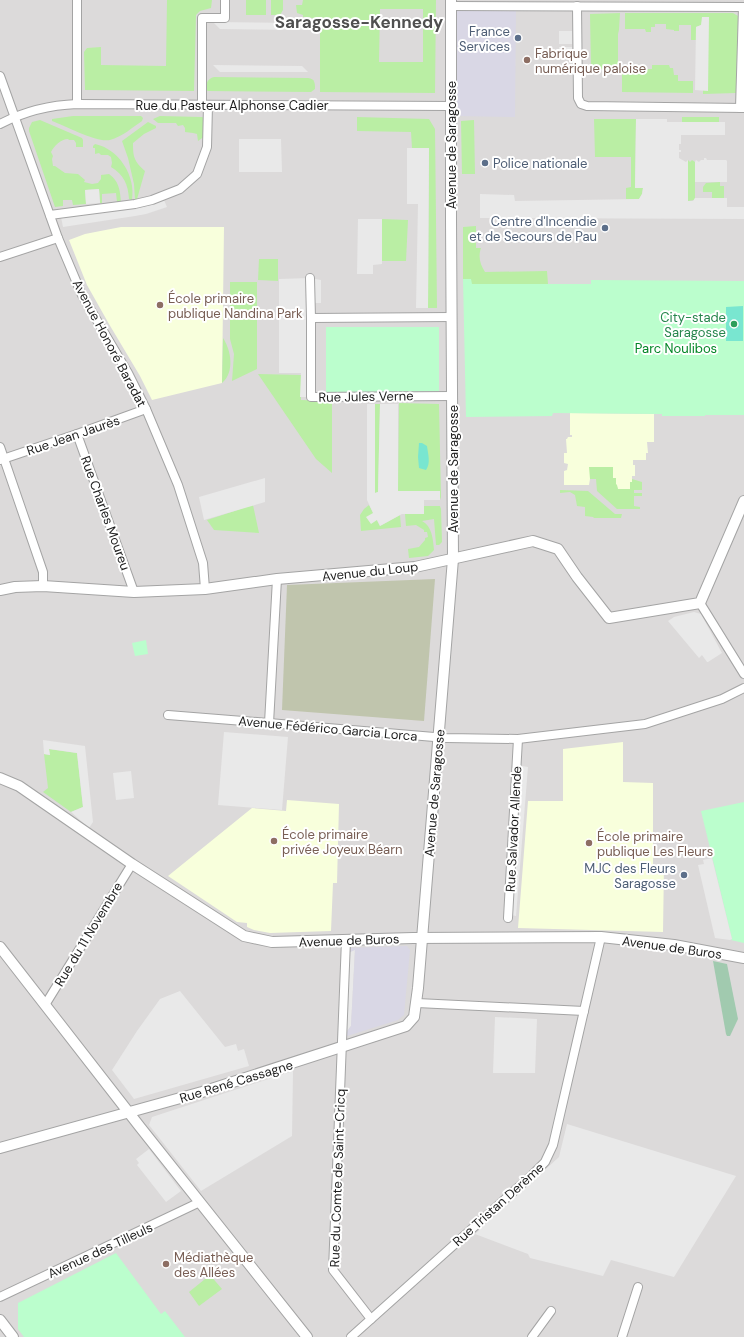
<svg xmlns="http://www.w3.org/2000/svg" width="744" height="1337" font-family="'DM Sans',sans-serif">
<rect width="100%" height="100%" fill="#f0eee2"/>
<rect fill="#dcdada" x="0" y="0" width="744" height="1337"/>
<g fill="#f8ffdc">
<polygon points="121,227 224,227 222,383 152,400 140,376 109,324 87,285 69,240 85,234"/>
<polygon points="570,413 654,414 654,442 647,442 648,453 646,453 646,460 633,460 633,465 635,465 635,476 632,476 632,482 630,490 618,489 613,478 613,467 590,479 589,485 564,485 564,471 567,470 568,464 564,463 564,453 567,453 566,439 567,439 568,437 572,437 572,435 570,435"/>
<polygon points="623,742 623,782 653,783 653,865 664,865 663,932 518,928 528,801 563,801 563,749"/>
<polygon points="287,800 339,804 337,883 333,883 331,931 270,933 254,930 247,927 247,923 237,922 168,876 252,808 286,811"/>
</g>
<polygon fill="#c0c5ad" points="435,579 424,721 282,710 287,585"/>
<g fill="#baeea4" fill-rule="evenodd">
<polygon points="167,0 212,0 211,8 200,11 196,15 194,91 85,90 84,52 87,48 101,47 101,65 166,66"/>
<rect x="246" y="0" width="20" height="15"/>
<polygon points="271,0 283,0 283,10 280,15 271,15"/>
<path d="M303,0H436L435,93L320,92V27C317,18 311,17 303,17V15L297,13L296,5H302ZM380,9H423V62H379Z"/>
<polygon points="620,13 619,30 618,34 618,67 641,68 641,65 646,65 646,69 652,69 652,65 669,65 670,68 673,68 674,75 678,75 678,81 693,81 693,93 622,92 622,73 618,70 591,69 590,14"/>
<polygon points="625,13 733,13 738,16 736,93 703,94 703,90 708,90 701,25 696,27 696,40 691,40 691,25 679,25 679,31 674,31 674,30 666,29 666,24 655,24 655,27 651,27 651,32 646,32 645,29 625,29"/>
<path d="M214,77L308,78C315,79 315,83 315,89L311,92L208,91L206,90C206,83 207,79 214,77Z"/>
<path d="M73,116H141L143,118L142,121C133,127 122,137 110,140C97,143 66,126 52,121V119Z"/>
<polygon points="160,116 202,117 204,118 205,136 198,141 197,134 193,133 185,132 185,128 183,125 178,126 176,123 158,123 153,119"/>
<polygon points="357,117 429,119 435,129 437,308 428,308 429,148 412,148 411,132 357,131"/>
<rect x="682" y="117" width="37" height="5"/>
<polygon points="594,119 636,119 635,188 643,188 642,194 639,199 626,199 626,188 631,187 631,157 595,157"/>
<path d="M40,120L82,138L83,140V147H76V143L74,140H69L68,139C61,139 54,146 51,152L53,156L52,159L53,166H55L65,173L78,174L85,180L84,182L92,184L98,183L101,179V175L109,174C119,181 120,190 121,202H117L116,193L102,194V203H100L99,189L85,190L86,204L73,205L72,200H63V206L55,207L29,131V128L32,122Z"/>
<polygon points="474,120 475,174 462,174 461,121"/>
<path d="M148,122L156,126V128L144,134L133,143C133,157 134,161 145,171L137,199L135,200L134,184L128,158L122,141Z"/>
<path d="M95,144C119,149 136,176 132,200L129,199C128,184 124,175 111,167L112,163L111,157L108,155H101L99,153L95,154V148H93V146Z"/>
<polygon points="688,160 690,162 692,160 695,162 695,198 694,200 688,201"/>
<polygon points="720,182 720,186 724,186 724,198 712,198 712,192 703,192 703,187 706,183"/>
<polygon points="382,219 408,220 406,261 382,261"/>
<path d="M476,226V248H481C478,257 480,264 485,272L547,271L548,284H471V279H463V227Z"/>
<polygon points="259,259 278,259 278,281 258,280"/>
<polygon points="230,282 257,282 257,369 232,381 234,354 230,339"/>
<path d="M223,338C231,350 235,372 222,383Z"/>
<polygon points="258,374 301,375 301,400 332,401 332,473 316,459"/>
<polygon points="399,403 439,404 441,497 440,500 439,492 398,492"/>
<polygon points="375,404 380,404 378,492 375,493"/>
<polygon points="589,467 613,467 613,478 616,478 616,484 617,485 618,489 630,489 630,482 632,482 632,479 642,482 642,490 634,490 634,493 642,493 642,496 634,496 634,506 640,507 640,509 617,509 597,491 596,479 590,479"/>
<polygon points="560,490 588,491 615,514 622,514 621,518 594,518 593,517 585,516 585,507 577,506 575,495 570,492 560,493"/>
<polygon points="253,505 259,533 214,530 207,520"/>
<polygon points="369,505 380,526 400,515 401,527 361,531 360,515 364,509"/>
<path d="M424,506H440L441,509L442,542L439,545H436L434,519L422,521C432,526 433,539 434,550L428,556L409,558L408,549L419,547L425,540V538L428,537L427,532H424V530L416,525L406,526L405,514H424Z"/>
<polygon points="49,749 77,753 83,807 71,812 43,792 48,788 44,754 50,755"/>
<polygon points="210,1275 222,1289 199,1306 189,1292"/>
</g>
<polygon fill="#a1caaf" points="713,961 727,964 738,1019 730,1036 727,1036 726,1034"/>
<g fill="#bbfecd">
<polygon points="463,279 471,279 472,284 591,284 591,280 744,281 744,415 705,415 705,416 662,416 662,414 553,413 552,416 466,417"/>
<polygon points="326,327 439,327 439,391 326,392"/>
<polygon points="146,640 148,654 135,656 132,643"/>
<polygon points="744,802 744,943 731,940 732,939 701,811"/>
<polygon points="116,1253 161,1314 165,1311 185,1337 24,1337 18,1329 18,1303"/>
</g>
<g fill="#79e6d0">
<polygon points="743,306 743,341 726,341 726,307"/>
<path d="M419,443H422L427,446C428,454 431,463 426,470L419,468L418,457Z"/>
</g>
<g fill="#e9e9e9">
<polygon points="702,17 709,17 708,91 695,90 696,27 701,25"/>
<polygon points="213,22 305,23 310,30 220,29"/>
<rect x="559" y="31" width="13" height="13"/>
<rect x="559" y="47" width="13" height="12"/>
<polygon points="213,65 302,66 308,72 220,72"/>
<polygon points="636,119 667,119 667,122 725,122 725,135 681,135 681,144 679,144 679,150 681,150 681,152 679,152 679,158 686,162 688,160 688,201 693,201 695,198 727,198 727,207 744,207 744,219 480,218 480,194 514,195 515,201 639,199 642,194 643,188 635,188"/>
<polygon points="239,139 281,139 282,172 239,172"/>
<polygon points="407,148 429,148 428,308 416,308 418,204 407,204"/>
<polygon points="704,158 706,158 707,160 726,160 727,161 727,182 695,182 695,162 696,160 699,162 701,160 704,160"/>
<polygon points="99,189 100,203 86,204 85,190"/>
<polygon points="164,200 167,207 146,214 135,216 63,227 61,217 143,207"/>
<polygon points="358,219 382,219 382,264 373,265 373,274 357,274"/>
<polygon points="310,278 321,280 321,303 311,303 311,397 300,397 301,373 279,373 279,279"/>
<polygon points="367,404 375,404 375,493 378,492 380,404 398,404 398,491 440,491 440,500 424,500 424,514 402,514 380,526 377,520 371,524 366,517 373,513 367,500"/>
<polygon points="265,478 265,502 204,520 199,497"/>
<polygon points="694,612 701,614 722,653 708,662 707,662 702,655 699,658 668,621 674,617"/>
<polygon points="224,732 288,737 282,810 218,805"/>
<polygon points="43,740 85,746 93,822 89,828 71,812 83,807 77,753 49,749 50,755 44,754"/>
<polygon points="522,766 528,767 516,916 511,915"/>
<polygon points="131,771 134,798 116,800 113,773"/>
<polygon points="712,858 732,939 730,940 715,938 698,865 704,864 703,860"/>
<polygon points="355,949 351,1026 345,1034 348,953"/>
<polygon points="180,991 225,1047 236,1044 238,1051 244,1049 249,1066 134,1099 112,1070 137,1031 160,999"/>
<polygon points="495,1017 537,1019 535,1073 493,1073"/>
<polygon points="293,1071 292,1136 201,1191 149,1125 152,1117"/>
<polygon points="567,1124 736,1176 674,1277 611,1260 603,1276 530,1258 528,1254 475,1234 559,1157"/>
<polygon points="149,1149 181,1191 166,1202 137,1165 139,1163 136,1159"/>
</g>
<g fill="#d9d7e5">
<polygon points="457,8 516,9 515,117 456,116"/>
<polygon points="407,946 410,950 404,1015 398,1020 344,1037 345,1034 351,1026 355,950 348,953 348,948"/>
</g>
<g fill="none" stroke-linecap="round" stroke-linejoin="round">
<g stroke="#a4a4a4" stroke-width="10">
<g id="minor">
<polyline points="451,6 743,7 740,108"/>
<polyline points="577,6 578,98 581,104 587,106 744,108"/>
<polyline points="0,76 58,238 82,295 128,373 146,409 178,485 203,563 205,589"/>
<polyline points="77,104 77,0"/>
<polyline points="202,105 202,18 225,18 225,0"/>
<path d="M0,124C23,112 50,105 77,104L451,106"/>
<polyline points="50,215 135,204 152,200 180,189 197,174 207,147 208,105"/>
<polyline points="0,257 58,238"/>
<polyline points="310,278 311,318"/>
<polyline points="452,317 311,318 311,397 452,396"/>
<polyline points="77,434 134,592"/>
<polyline points="0,447 43,572 43,586"/>
<polyline points="0,460 77,434 146,409"/>
<polyline points="700,603 744,674"/>
<polyline points="168,715 269,723 446,738 518,739 645,724 722,699 744,688"/>
<polyline points="269,723 277,579"/>
<polyline points="508,918 518,739"/>
<polyline points="346,940 333,1270 371,1319"/>
<polyline points="417,1003 584,1011"/>
<polyline points="45,1005 132,864"/>
<polyline points="0,1297 200,1202"/>
<polyline points="351,1337 532,1175 545,1162 553,1145 601,937"/>
<polyline points="532,1337 551,1311"/>
<polyline points="622,1337 638,1287"/>
</g>
</g>
<g stroke="#a4a4a4" stroke-width="12">
<g id="tertiary">
<polyline points="0,590 15,587 43,586 134,592 205,589 277,579 415,567 533,541 558,549 577,577 609,618 700,603 744,501"/>
<polyline points="0,778 19,786 132,864 244,936 272,942 413,938 601,937 674,945 744,958"/>
<polyline points="0,947 140,1127 307,1337"/>
<polyline points="0,1148 202,1092 406,1026 414,1017 418,988 453,559 451,220 451,0"/>
<polyline points="0,1320 13,1337"/>
</g>
</g>
<use href="#minor" stroke="#fff" stroke-width="8"/>
<use href="#tertiary" stroke="#fff" stroke-width="10"/>
</g>
<g fill="#5c6f8a" stroke="#fff" stroke-width="1.5">
<circle cx="518" cy="38" r="4"/>
<circle cx="485" cy="163" r="4"/>
<circle cx="605" cy="228" r="4"/>
<circle cx="684" cy="875" r="4"/>
</g>
<g fill="#8d6e63" stroke="#fff" stroke-width="1.5">
<circle cx="527" cy="60" r="4"/>
<circle cx="160" cy="305" r="4"/>
<circle cx="274" cy="841" r="4"/>
<circle cx="589" cy="843" r="4"/>
<circle cx="166" cy="1264" r="4"/>
</g>
<circle fill="#2e9e5b" stroke="#fff" stroke-width="1.5" cx="734" cy="324" r="4"/>
<g text-anchor="middle" stroke-width="4" stroke-linejoin="round" paint-order="stroke">
<g font-size="13" fill="#4e5e75" stroke="#fff" text-anchor="end">
<text x="510" y="36">France<tspan x="510" dy="15">Services</tspan></text>
<text x="493" y="168" text-anchor="start">Police nationale</text>
<text x="597" y="226">Centre d'Incendie<tspan x="597" dy="15">et de Secours de Pau</tspan></text>
<text x="676" y="873">MJC des Fleurs<tspan x="676" dy="15">Saragosse</tspan></text>
</g>
<g font-size="13" fill="#785e54" stroke="#fff" text-anchor="start">
<text x="535" y="58">Fabrique<tspan x="535" dy="15">numérique paloise</tspan></text>
<text x="168" y="303">École primaire<tspan x="168" dy="15">publique Nandina Park</tspan></text>
<text x="282" y="839">École primaire<tspan x="282" dy="15">privée Joyeux Béarn</tspan></text>
<text x="597" y="841">École primaire<tspan x="597" dy="15">publique Les Fleurs</tspan></text>
<text x="174" y="1262">Médiathèque<tspan x="174" dy="15">des Allées</tspan></text>
</g>
<g font-size="13" fill="#1d1d1d" stroke="#fff">
<text x="232" y="110">Rue du Pasteur Alphonse Cadier</text>
<text transform="translate(451 145) rotate(-90)" y="5">Avenue de Saragosse</text>
<text transform="translate(110 343) rotate(62)" y="5">Avenue Honoré Baradat</text>
<text transform="translate(366 396) rotate(-1)" y="5">Rue Jules Verne</text>
<text transform="translate(73 435) rotate(-19)" y="5">Rue Jean Jaurès</text>
<text transform="translate(453 469) rotate(-90)" y="5">Avenue de Saragosse</text>
<text transform="translate(106 513) rotate(70)" y="5">Rue Charles Moureu</text>
<text transform="translate(370 571) rotate(-6)" y="5">Avenue du Loup</text>
<text transform="translate(328 728) rotate(5)" y="5">Avenue Fédérico Garcia Lorca</text>
<text transform="translate(434 793) rotate(-85)" y="5">Avenue de Saragosse</text>
<text transform="translate(513 829) rotate(-87)" y="5">Rue Salvador Allende</text>
<text transform="translate(88 934) rotate(-59)" y="5">Rue du 11 Novembre</text>
<text transform="translate(349 940) rotate(-2)" y="5">Avenue de Buros</text>
<text transform="translate(672 947) rotate(8)" y="5">Avenue de Buros</text>
<text transform="translate(236 1081) rotate(-17)" y="5">Rue René Cassagne</text>
<text transform="translate(337 1178) rotate(-88)" y="5">Rue du Comte de Saint-Cricq</text>
<text transform="translate(498 1204) rotate(-42)" y="5">Rue Tristan Derème</text>
<text transform="translate(100 1250) rotate(-25)" y="5">Avenue des Tilleuls</text>
</g>
<g font-size="13" fill="#27864d" stroke="#fff" text-anchor="end">
<text x="726" y="322">City-stade<tspan x="726" dy="15">Saragosse</tspan></text>
</g>
<g font-size="13" fill="#028525" stroke="#fff">
<text x="676" y="353">Parc Noulibos</text>
</g>
<g font-size="17" font-weight="bold" fill="#505050" stroke="#fff">
<text x="359" y="28">Saragosse-Kennedy</text>
</g>
</g>
</svg>
